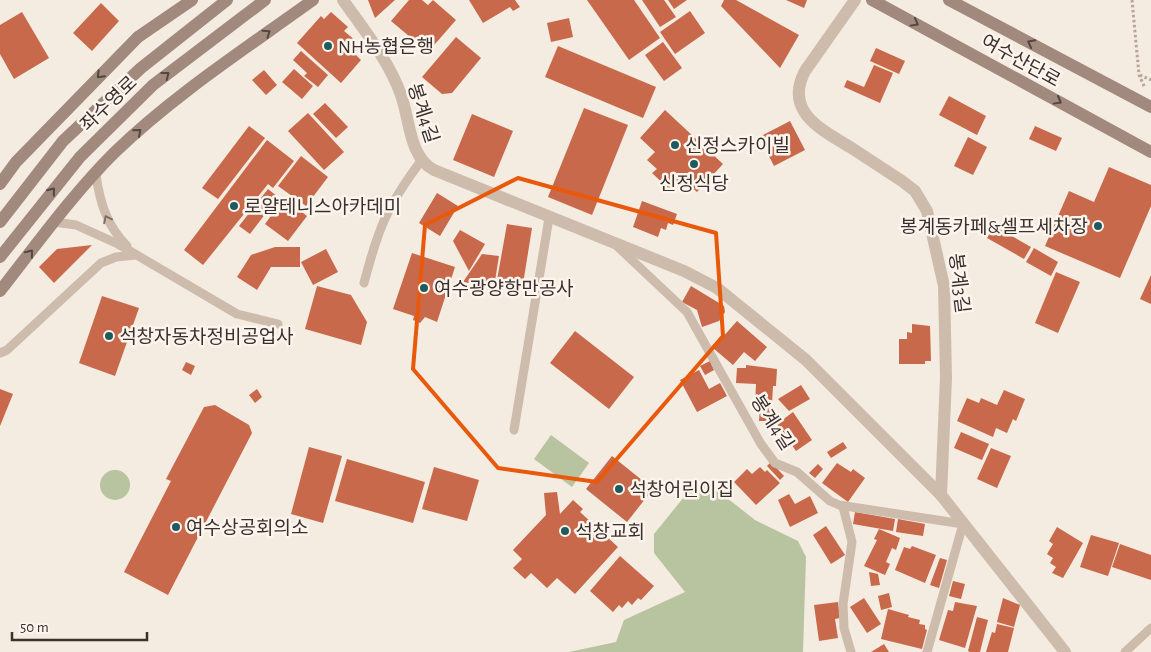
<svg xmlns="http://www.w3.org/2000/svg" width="1151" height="652" font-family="'Alegreya Sans','Noto Sans KR',sans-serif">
<rect width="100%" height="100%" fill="#f4ebe1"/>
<g fill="#b8c4a0">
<polygon points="551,435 589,463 572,487 534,459"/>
<circle cx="115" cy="485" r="15"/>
<polygon points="705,485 713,487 755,520 798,541 806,557 803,652 569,652 616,642 624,620 685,592 654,553 654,534 688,492 695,487"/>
</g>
<g fill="#c8694b">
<polygon points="368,0 395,0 375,18"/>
<polygon points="409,0 422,0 428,5 433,0 456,20 428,52 391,21"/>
<polygon points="469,0 515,0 520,7 513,11 510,7 483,23"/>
<polygon points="587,0 634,0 660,38 629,60"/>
<polygon points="642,0 664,0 676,17 660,27"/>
<polygon points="668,0 687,0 674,9"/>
<polygon points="724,0 736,0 799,35 780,68 721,6"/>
<polygon points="786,0 807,0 804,8"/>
<polygon points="101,3 119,21 92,51 73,33"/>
<polygon points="690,11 705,33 675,54 660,32"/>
<polygon points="22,12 49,58 14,79 0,54 0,25"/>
<polygon points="331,12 348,27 344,31 356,41 358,49 354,53 361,60 341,83 297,43 321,16 324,19"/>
<polygon points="569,18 573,37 551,42 547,23"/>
<polygon points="456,37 481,58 452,93 442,94 422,77"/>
<polygon points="663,42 682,68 664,81 645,55"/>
<polygon points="558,46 656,87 643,118 545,77"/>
<polygon points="876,48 905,61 899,74 870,61"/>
<polygon points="301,51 328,75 318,87 304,76 307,73 293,60"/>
<polygon points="874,65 893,73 880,103 844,87 847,80 864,87"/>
<polygon points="294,69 313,86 302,99 282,82"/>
<polygon points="264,70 277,85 266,95 252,80"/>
<polygon points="949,96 986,116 977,135 939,115"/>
<polygon points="325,103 348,127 336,138 313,114"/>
<polygon points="584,108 628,125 592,215 548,197"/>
<polygon points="665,110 723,164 697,192 682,178 670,190 652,173 657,169 647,160 655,152 640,138"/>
<polygon points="308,113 344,152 324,170 288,131"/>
<polygon points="472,114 513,131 494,177 453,160"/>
<polygon points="790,121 805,150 774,166 759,137"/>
<polygon points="249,126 265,138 218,199 202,188"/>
<polygon points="1035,126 1062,138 1056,151 1029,139"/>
<polygon points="968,137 987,147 973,175 954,166"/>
<polygon points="267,140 294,161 273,188 268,184 203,265 184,250"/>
<polygon points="301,156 328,177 306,206 278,186"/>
<polygon points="1109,167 1151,185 1151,206 1120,278 1045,246 1069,191 1094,202"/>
<polygon points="268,189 278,197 250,234 239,226"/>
<polygon points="437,193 458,206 440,236 419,223"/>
<polygon points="284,198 307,216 288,241 265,224"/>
<polygon points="642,201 677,214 673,225 668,223 666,230 661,228 658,237 633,227"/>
<polygon points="507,224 532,228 523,284 497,280"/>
<polygon points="994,226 1031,247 1024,259 987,238"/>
<polygon points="460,230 485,244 469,271 453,241"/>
<polygon points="92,245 54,283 39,267 57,249"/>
<polygon points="275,247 300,247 300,267 271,267 257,290 237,277 251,255"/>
<polygon points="1034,248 1058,262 1051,276 1026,262"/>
<polygon points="326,249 338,272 313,285 301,262"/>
<polygon points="412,253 455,267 437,322 425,317 420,323 413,320 414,316 393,309"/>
<polygon points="482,254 499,256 494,287 463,282"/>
<polygon points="1056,272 1080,282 1058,333 1035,323"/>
<polygon points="1151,275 1151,304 1140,299"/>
<polygon points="317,286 351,295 367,322 361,345 305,329"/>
<polygon points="691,286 724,306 725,312 719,321 702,327 697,310 682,302"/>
<polygon points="102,296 139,308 115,376 79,363"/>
<polygon points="737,321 767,347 755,361 744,352 733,365 713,348"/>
<polygon points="912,324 930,326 931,361 925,361 925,364 899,364 899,339 907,339 907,332 912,333"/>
<polygon points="575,331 634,377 609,409 550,363"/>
<polygon points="710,361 714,370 705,375 700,366"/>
<polygon points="186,362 195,366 191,375 182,370"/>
<polygon points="746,365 777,369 776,386 773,386 771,421 759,421 760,406 755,406 756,384 736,383 737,368 746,368"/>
<polygon points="699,370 709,389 720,383 727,396 697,412 680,380"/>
<polygon points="801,385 810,399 789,411 778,399"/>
<polygon points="0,389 13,394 0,426"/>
<polygon points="257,389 262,397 255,403 249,395"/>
<polygon points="1004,390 1025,399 1016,421 1013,419 1007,433 996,428 993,437 957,421 967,398 979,403 981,398 997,405"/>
<polygon points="215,405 249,425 252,433 168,595 124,572 171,481 166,479 204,407"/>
<polygon points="793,412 812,440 796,451 777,424"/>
<polygon points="961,432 989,444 982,460 954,448"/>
<polygon points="843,442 847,448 831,458 827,452"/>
<polygon points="309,447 342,456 323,523 291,514"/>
<polygon points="991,448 1011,456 997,488 977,479"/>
<polygon points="612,456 653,489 627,522 586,489"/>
<polygon points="347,459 425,482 413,523 335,501"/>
<polygon points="771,462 784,476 780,480 767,466"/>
<polygon points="837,463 851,472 853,469 865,478 848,502 822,483"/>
<polygon points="818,464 823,469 815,478 809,473"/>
<polygon points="434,467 479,480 467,521 422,509"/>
<polygon points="760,467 765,472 767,470 780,483 756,505 734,482 747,469 752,474"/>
<polygon points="557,492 560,514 573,500 583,509 580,512 618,547 575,594 557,578 547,588 531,573 525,579 513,568 522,559 513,550 546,515 544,493"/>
<polygon points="789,494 795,504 810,496 818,513 790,527 778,500"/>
<polygon points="855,512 895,519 893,531 853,524"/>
<polygon points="898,519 925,524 923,536 896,532"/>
<polygon points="826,526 845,555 831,564 813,535"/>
<polygon points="1057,527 1083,543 1063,578 1052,573 1056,567 1050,563 1053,558 1047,554 1053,544 1049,541"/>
<polygon points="879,529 900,538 896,550 892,548 886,562 890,564 885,575 864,566 877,540 874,539"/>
<polygon points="1091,535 1119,543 1108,576 1080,567"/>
<polygon points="1120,544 1151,555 1151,580 1112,567"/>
<polygon points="912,546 936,555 925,583 895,570 904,547 910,549"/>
<polygon points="620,556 654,586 641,600 638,598 632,605 628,601 622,608 619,605 613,612 590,591"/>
<polygon points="940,558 947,560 939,588 930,585"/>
<polygon points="869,572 878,574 880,585 871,586"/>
<polygon points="953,581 965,584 961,599 949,596"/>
<polygon points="889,593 892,607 881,610 878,596"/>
<polygon points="864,598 881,624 867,633 850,607"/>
<polygon points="1003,598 1020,605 1014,627 997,622"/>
<polygon points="838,602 840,618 835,619 838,638 819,641 814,605"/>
<polygon points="955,602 977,606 965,648 939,640 948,610 953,611"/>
<polygon points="888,609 909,615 908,617 920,620 919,624 925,625 925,629 927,630 922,649 881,639"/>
<polygon points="977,617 988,620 980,652 970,652 968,651"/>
<polygon points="997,624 1014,628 1008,652 986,652 992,632 995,633"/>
<polygon points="884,644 889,652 871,652"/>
</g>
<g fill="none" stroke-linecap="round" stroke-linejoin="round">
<g stroke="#b9a596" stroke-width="3" stroke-dasharray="2.5 2.5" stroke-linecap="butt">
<polyline points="1132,0 1139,75 1145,88"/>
<polyline points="1140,75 1151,80"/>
</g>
<g stroke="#cdbbac" stroke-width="9">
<path d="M96,175C100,203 107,226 127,246"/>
<polyline points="54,222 76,225 118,244 237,314 278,324"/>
<polyline points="618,247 687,312 761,444 775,463 797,472 830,501 839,505 963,524 927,652"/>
<path d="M364,283C378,229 387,206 421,161"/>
<polyline points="0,353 7,350 101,263 116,257 136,255"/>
<polyline points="514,430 549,218"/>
<polyline points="843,507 852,542 843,604 844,628 851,652"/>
<polyline points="1125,652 1151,628"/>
</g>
<g stroke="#cdbbac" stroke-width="12">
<path d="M343,0C364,30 389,61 401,95C410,120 409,157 434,170L684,271L717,288L806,360L941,495L1065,652"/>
<path d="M855,0L805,71C784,111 820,129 850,147C867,158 885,170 902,181L915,191L927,211L944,286L946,378L941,495"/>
</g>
<g stroke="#a18a7d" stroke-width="12">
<polyline points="872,0 1151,152"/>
<polyline points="949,0 1151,107"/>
<polyline points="0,184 16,162 138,37 192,0"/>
<polyline points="0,222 63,141 141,68 227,0"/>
<polyline points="0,257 80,157 153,85 265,0"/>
<path d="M0,291C36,245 72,195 114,153C174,95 245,49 313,0"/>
</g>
</g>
<defs><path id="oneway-chevron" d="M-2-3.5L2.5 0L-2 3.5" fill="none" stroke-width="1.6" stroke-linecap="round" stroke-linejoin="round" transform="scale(1.25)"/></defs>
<g stroke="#544640">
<use href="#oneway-chevron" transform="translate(915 23) rotate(29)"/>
<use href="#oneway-chevron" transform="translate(267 33) rotate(-35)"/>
<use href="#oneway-chevron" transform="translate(1031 43) rotate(-152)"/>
<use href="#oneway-chevron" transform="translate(100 75) rotate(135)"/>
<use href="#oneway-chevron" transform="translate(166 75) rotate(-38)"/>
<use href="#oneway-chevron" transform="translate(1058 101) rotate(29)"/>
<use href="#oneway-chevron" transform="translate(138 132) rotate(-41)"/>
<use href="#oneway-chevron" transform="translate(52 191) rotate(-51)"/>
<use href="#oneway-chevron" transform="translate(30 253) rotate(-52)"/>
</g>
<use stroke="#7d6f65" href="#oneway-chevron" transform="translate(107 219) rotate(-116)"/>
<path fill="none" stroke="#e8590c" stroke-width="4" stroke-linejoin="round" d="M518,178L716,233L723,336L597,482L498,468L413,369L425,225Z"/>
<g fill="#1f5a5e" stroke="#fbf5ee" stroke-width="2">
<circle cx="328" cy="46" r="5"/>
<circle cx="675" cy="145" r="5"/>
<circle cx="694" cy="164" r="5"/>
<circle cx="234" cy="206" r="5"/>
<circle cx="1098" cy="226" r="5"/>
<circle cx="424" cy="288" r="5"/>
<circle cx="109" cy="336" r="5"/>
<circle cx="619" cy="489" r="5"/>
<circle cx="176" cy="527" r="5"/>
<circle cx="565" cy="531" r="5"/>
</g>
<g text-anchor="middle" stroke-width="5" stroke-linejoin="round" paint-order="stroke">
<g font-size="19" fill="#3b302b" stroke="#fbf5ee" text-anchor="start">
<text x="338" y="53">NH농협은행</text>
<text x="685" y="152">신정스카이빌</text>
<text x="694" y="190" text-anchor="middle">신정식당</text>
<text x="244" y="213">로얄테니스아카데미</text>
<text x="1088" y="233" text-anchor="end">봉계동카페&amp;셀프세차장</text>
<text x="434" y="295">여수광양항만공사</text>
<text x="119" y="343">석창자동차정비공업사</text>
<text x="629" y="496">석창어린이집</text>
<text x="186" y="534">여수상공회의소</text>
<text x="575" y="538">석창교회</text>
</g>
<g font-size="19" fill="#3b302b" stroke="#fbf5ee">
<text transform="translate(1021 60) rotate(29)" y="7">여수산단로</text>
<text transform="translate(108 103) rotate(-44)" y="7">좌수영로</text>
<text transform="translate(424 113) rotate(72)" y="7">봉계4길</text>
<text transform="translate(960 283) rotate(83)" y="7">봉계3길</text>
<text transform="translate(773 422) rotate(57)" y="7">봉계4길</text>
</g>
</g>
<path d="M12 632v8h135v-8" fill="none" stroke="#3b302b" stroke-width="2.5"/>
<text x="20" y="632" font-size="15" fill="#3b302b" stroke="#fbf5ee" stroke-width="4" paint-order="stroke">50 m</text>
</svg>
